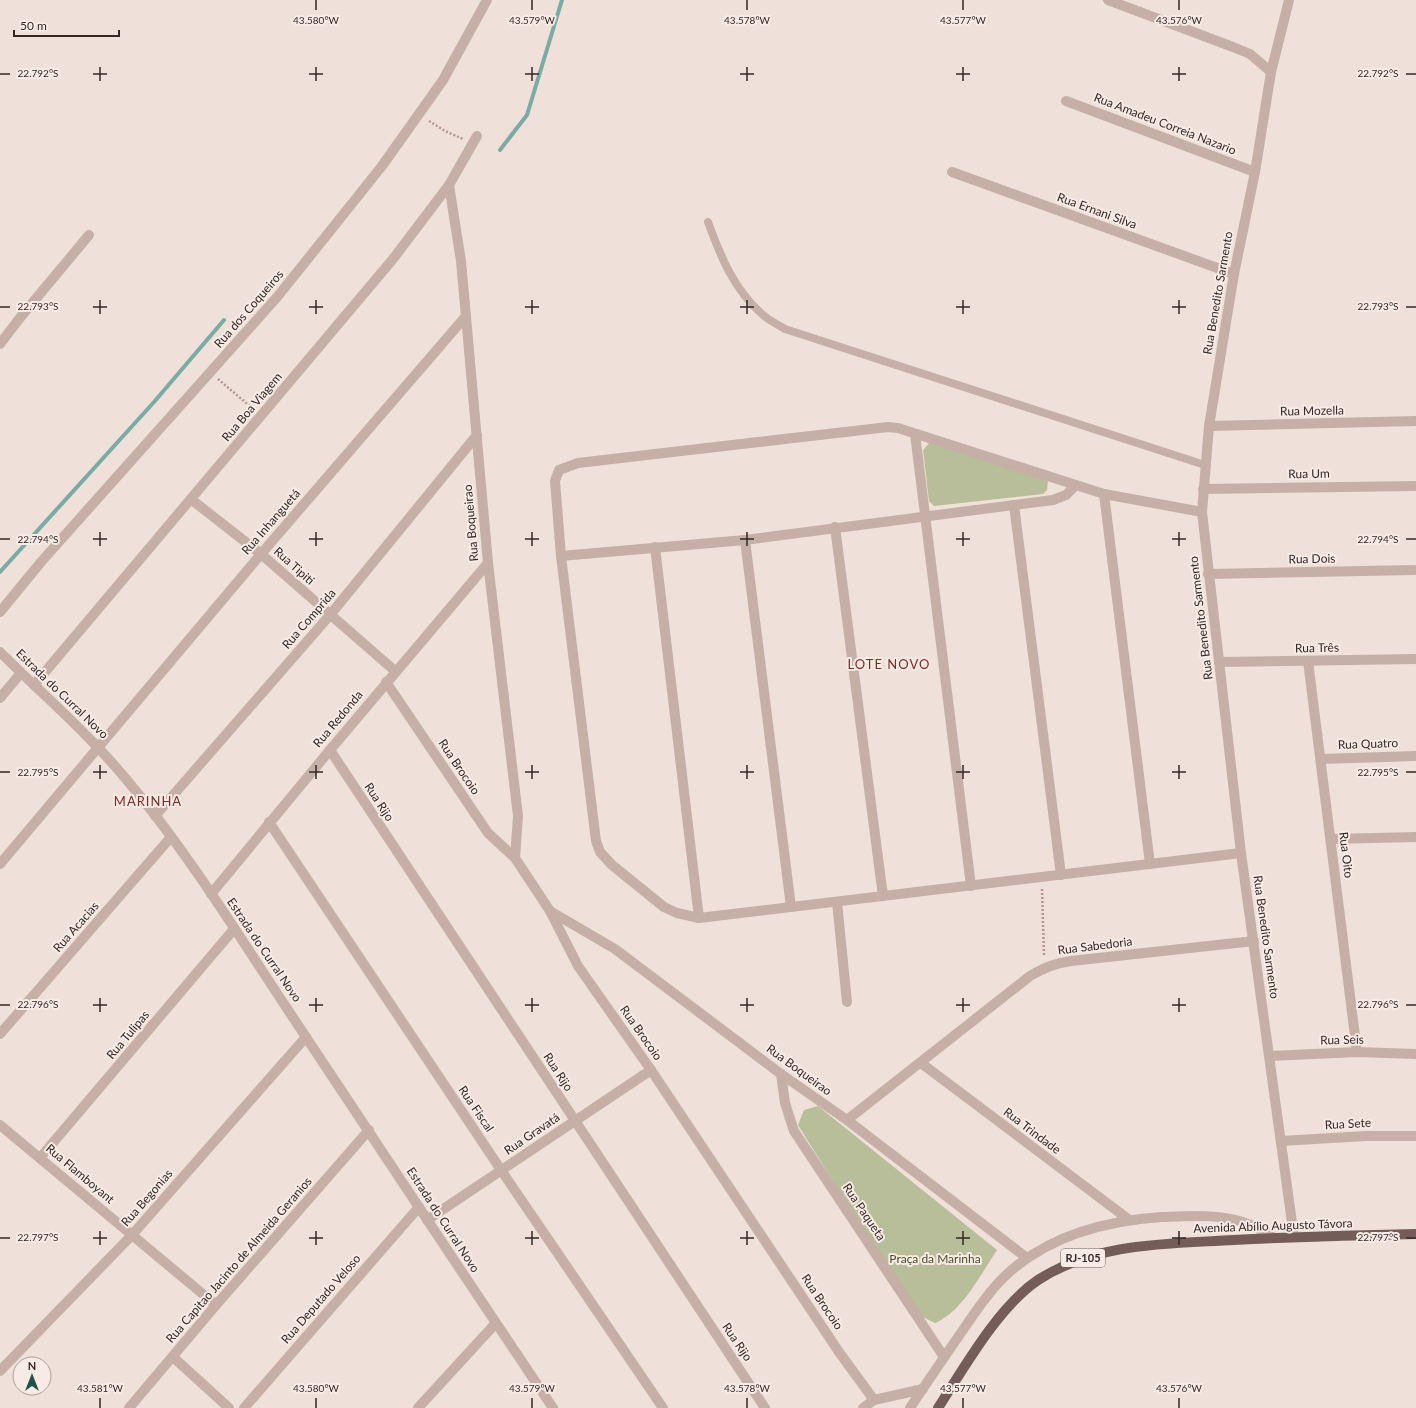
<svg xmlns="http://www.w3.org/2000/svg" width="1416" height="1408" font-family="Lato,sans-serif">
<rect width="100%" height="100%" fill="#efe1d9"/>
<g fill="#b8bd9a">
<polygon points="930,442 1048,480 1047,490 1043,494 934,506 929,501 923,450"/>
<path d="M818,1106L997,1250C980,1275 963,1311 935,1323L915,1313L798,1125L804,1110Z"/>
</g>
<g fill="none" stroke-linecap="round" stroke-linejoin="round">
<g stroke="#7aaba4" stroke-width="4">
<polyline points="500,150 527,115 562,0"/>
<polyline points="0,572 154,402 224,320"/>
</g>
<g stroke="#b29890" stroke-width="2.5" stroke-dasharray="2 2" stroke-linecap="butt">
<polyline points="429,121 445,131 463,139"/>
<polyline points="218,379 252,408"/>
<polyline points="1042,889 1044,956"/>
</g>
<path stroke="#c6afa6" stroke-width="8" d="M708,222C720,255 734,290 762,314C768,320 777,324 785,329L1205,465"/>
<g stroke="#c6afa6" stroke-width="10">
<polyline points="1108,0 1233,47 1250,54 1271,72"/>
<polyline points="1289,0 1271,72 1255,172 1234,274 1209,426 1202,512 1241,853 1294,1237"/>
<polyline points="1066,101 1255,172"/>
<polyline points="952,172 1234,274"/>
<polyline points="449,185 461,261 488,563 518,816 515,858"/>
<polyline points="0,344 19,319 89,235"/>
<polyline points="1209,426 1416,421"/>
<polyline points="915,434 971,886"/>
<polyline points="1203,489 1416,486"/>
<polyline points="1104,494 1150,864"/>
<polyline points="192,500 261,554 395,671"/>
<polyline points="1014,505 1061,875"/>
<polyline points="1202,512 1104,494 898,428 888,427 578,463 559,470 555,481 561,556 596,841 600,852 612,865 664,907 677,913 699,918 1241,853"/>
<polyline points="835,527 883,896"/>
<polyline points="745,540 791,907"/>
<polyline points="655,547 699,918"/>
<polyline points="561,556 745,540 1053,500 1066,495 1075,486"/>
<polyline points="1208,574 1416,570"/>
<polyline points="0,612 41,562 278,296 382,166 443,80 487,0"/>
<path d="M0,652C42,694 88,733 126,779C186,850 235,930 286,1007C375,1140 463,1275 553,1408"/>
<polyline points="1308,661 1357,1052"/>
<polyline points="1219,662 1416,659"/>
<polyline points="386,682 488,833 515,858 550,911 578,966 651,1070 839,1352 874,1400"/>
<polyline points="34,685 393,259 449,185 477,136"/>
<polyline points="0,698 21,673"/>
<polyline points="330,750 765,1408"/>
<polyline points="1321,759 1416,756"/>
<polyline points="155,816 330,615 477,435"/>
<polyline points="269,822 501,1170 663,1408"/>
<polyline points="1331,839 1416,837"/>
<polyline points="0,864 261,554 466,316"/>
<polyline points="211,894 330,750 488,563"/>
<polyline points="837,902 847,1002"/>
<polyline points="550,911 615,949 781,1074 847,1120 1027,1258"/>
<polyline points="0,1034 171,837"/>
<polyline points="1270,1056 1357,1052 1416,1054"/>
<polyline points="921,1063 1128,1219"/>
<polyline points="781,1074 785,1103 794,1131 944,1357"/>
<path d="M847,1120L1030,976C1044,968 1055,963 1071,961L1254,941"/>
<polyline points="0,1125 216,1305"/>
<polyline points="1281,1141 1366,1136 1416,1136"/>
<polyline points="40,1158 234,929"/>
<polyline points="427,1220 651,1070"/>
<polyline points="173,1357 229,1408"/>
<polyline points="0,1371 132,1235 306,1037"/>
<polyline points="129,1408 216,1305 369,1130"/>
<polyline points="244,1408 419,1207"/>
<polyline points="418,1408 495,1324"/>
<polyline points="863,1408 874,1400 923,1389"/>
<path d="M910,1408C927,1382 945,1356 963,1330C975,1312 988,1293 1003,1278C1046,1236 1103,1221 1161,1217C1189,1216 1224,1213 1251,1225C1259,1228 1267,1234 1274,1238"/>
</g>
<path stroke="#745c58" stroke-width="10" d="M938,1408C964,1368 998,1307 1038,1280C1097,1242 1167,1244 1234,1240C1295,1237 1355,1235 1416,1234"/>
</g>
<path fill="none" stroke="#332826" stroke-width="1.5" d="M316,0V10M532,0V10M747,0V10M963,0V10M1179,0V10M100,67V81M316,67V81M532,67V81M747,67V81M963,67V81M1179,67V81M0,74H10M93,74H107M309,74H323M525,74H539M740,74H754M956,74H970M1172,74H1186M1406,74H1416M100,300V314M316,300V314M532,300V314M747,300V314M963,300V314M1179,300V314M0,307H10M93,307H107M309,307H323M525,307H539M740,307H754M956,307H970M1172,307H1186M1406,307H1416M100,532V546M316,532V546M532,532V546M747,532V546M963,532V546M1179,532V546M0,539H10M93,539H107M309,539H323M525,539H539M740,539H754M956,539H970M1172,539H1186M1406,539H1416M100,765V779M316,765V779M532,765V779M747,765V779M963,765V779M1179,765V779M0,772H10M93,772H107M309,772H323M525,772H539M740,772H754M956,772H970M1172,772H1186M1406,772H1416M100,998V1012M316,998V1012M532,998V1012M747,998V1012M963,998V1012M1179,998V1012M0,1005H10M93,1005H107M309,1005H323M525,1005H539M740,1005H754M956,1005H970M1172,1005H1186M1406,1005H1416M100,1231V1245M316,1231V1245M532,1231V1245M747,1231V1245M963,1231V1245M1179,1231V1245M0,1238H10M93,1238H107M309,1238H323M525,1238H539M740,1238H754M956,1238H970M1172,1238H1186M1406,1238H1416M100,1398V1408M316,1398V1408M532,1398V1408M747,1398V1408M963,1398V1408M1179,1398V1408"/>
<g text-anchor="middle" stroke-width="4" stroke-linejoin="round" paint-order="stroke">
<rect fill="#f8ebe5" stroke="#6e625f" stroke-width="1" x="1061" y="1249" width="44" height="18" rx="3"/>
<g font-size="11" font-weight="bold" fill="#332826">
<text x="1083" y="1262">RJ-105</text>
</g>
<g font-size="12" fill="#332826" stroke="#f8ebe5">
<text transform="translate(1165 124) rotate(21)" y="4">Rua Amadeu Correia Nazario</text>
<text transform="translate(1097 211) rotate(20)" y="4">Rua Ernani Silva</text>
<text transform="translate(1218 293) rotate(-80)" y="4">Rua Benedito Sarmento</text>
<text transform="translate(249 309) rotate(-49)" y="4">Rua dos Coqueiros</text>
<text transform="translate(252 407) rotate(-50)" y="4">Rua Boa Viagem</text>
<text transform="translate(1312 411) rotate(-1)" y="4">Rua Mozella</text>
<text transform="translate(1309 474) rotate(-1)" y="4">Rua Um</text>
<text transform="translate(271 522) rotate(-49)" y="4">Rua Inhanguetá</text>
<text transform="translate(471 523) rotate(-95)" y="4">Rua Boqueirao</text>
<text transform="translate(1312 559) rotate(-1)" y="4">Rua Dois</text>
<text transform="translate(294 566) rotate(42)" y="4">Rua Tipiti</text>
<text transform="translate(1201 618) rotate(-97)" y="4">Rua Benedito Sarmento</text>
<text transform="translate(309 619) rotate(-49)" y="4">Rua Comprida</text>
<text transform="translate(1317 648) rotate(-1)" y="4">Rua Três</text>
<text transform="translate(62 694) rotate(44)" y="4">Estrada do Curral Novo</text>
<text transform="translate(338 719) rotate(-50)" y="4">Rua Redonda</text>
<text transform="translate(1368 744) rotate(-2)" y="4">Rua Quatro</text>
<text transform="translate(459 767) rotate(56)" y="4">Rua Brocoio</text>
<text transform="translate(379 802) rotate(57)" y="4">Rua Rijo</text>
<text transform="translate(1346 855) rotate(83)" y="4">Rua Oito</text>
<text transform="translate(76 927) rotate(-49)" y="4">Rua Acacias</text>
<text transform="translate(1266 937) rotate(82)" y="4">Rua Benedito Sarmento</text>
<text transform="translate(1095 946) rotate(-7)" y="4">Rua Sabedoria</text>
<text transform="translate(264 950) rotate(56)" y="4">Estrada do Curral Novo</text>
<text transform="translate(641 1033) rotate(55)" y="4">Rua Brocoio</text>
<text transform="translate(128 1035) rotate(-50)" y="4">Rua Tulipas</text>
<text transform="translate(1342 1040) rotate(-1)" y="4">Rua Seis</text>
<text transform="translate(799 1070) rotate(36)" y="4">Rua Boqueirao</text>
<text transform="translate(558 1072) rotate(57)" y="4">Rua Rijo</text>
<text transform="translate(476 1109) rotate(56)" y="4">Rua Fiscal</text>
<text transform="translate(1348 1124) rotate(-3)" y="4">Rua Sete</text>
<text transform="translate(1032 1131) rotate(37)" y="4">Rua Trindade</text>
<text transform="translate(532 1134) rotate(-34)" y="4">Rua Gravatá</text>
<text transform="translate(80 1174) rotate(40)" y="4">Rua Flamboyant</text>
<text transform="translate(147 1198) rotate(-49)" y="4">Rua Begonias</text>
<text transform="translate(864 1212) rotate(56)" y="4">Rua Paqueta</text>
<text transform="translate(443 1220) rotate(57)" y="4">Estrada do Curral Novo</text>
<text transform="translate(1273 1226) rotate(-2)" y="4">Avenida Abílio Augusto Távora</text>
<text transform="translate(239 1260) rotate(-49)" y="4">Rua Capitao Jacinto de Almeida Geranios</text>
<text transform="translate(321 1299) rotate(-49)" y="4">Rua Deputado Veloso</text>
<text transform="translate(822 1302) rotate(56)" y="4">Rua Brocoio</text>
<text transform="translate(737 1342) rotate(56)" y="4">Rua Rijo</text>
</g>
<g font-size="12" fill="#49502c" stroke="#f8ebe5">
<text x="935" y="1263">Praça da Marinha</text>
</g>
<g font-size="13" letter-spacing="1" fill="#7d2924" stroke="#f8ebe5">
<text x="889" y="669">LOTE NOVO</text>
<text x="148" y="806">MARINHA</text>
</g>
</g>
<g font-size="10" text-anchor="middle" fill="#332826" stroke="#f8ebe5" stroke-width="4" stroke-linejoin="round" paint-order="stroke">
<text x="316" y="24">43.580°W</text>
<text x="532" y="24">43.579°W</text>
<text x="747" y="24">43.578°W</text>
<text x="963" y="24">43.577°W</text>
<text x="1179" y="24">43.576°W</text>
<text x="38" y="77">22.792°S</text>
<text x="1378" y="77">22.792°S</text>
<text x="38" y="310">22.793°S</text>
<text x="1378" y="310">22.793°S</text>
<text x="38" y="543">22.794°S</text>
<text x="1378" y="543">22.794°S</text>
<text x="38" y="776">22.795°S</text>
<text x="1378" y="776">22.795°S</text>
<text x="38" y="1008">22.796°S</text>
<text x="1378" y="1008">22.796°S</text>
<text x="38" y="1241">22.797°S</text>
<text x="1378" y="1241">22.797°S</text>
<text x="100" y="1392">43.581°W</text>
<text x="316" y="1392">43.580°W</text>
<text x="532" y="1392">43.579°W</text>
<text x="747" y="1392">43.578°W</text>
<text x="963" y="1392">43.577°W</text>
<text x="1179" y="1392">43.576°W</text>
</g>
<g transform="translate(32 1376)"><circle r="19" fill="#f8ebe5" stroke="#a99d99"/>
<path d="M0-3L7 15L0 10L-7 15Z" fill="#1f524c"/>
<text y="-6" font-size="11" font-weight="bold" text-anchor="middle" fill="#332826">N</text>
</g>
<path d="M14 30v6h105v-6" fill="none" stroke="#332826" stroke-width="2"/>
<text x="20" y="30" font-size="12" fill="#332826" stroke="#f8ebe5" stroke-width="3" paint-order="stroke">50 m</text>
</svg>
